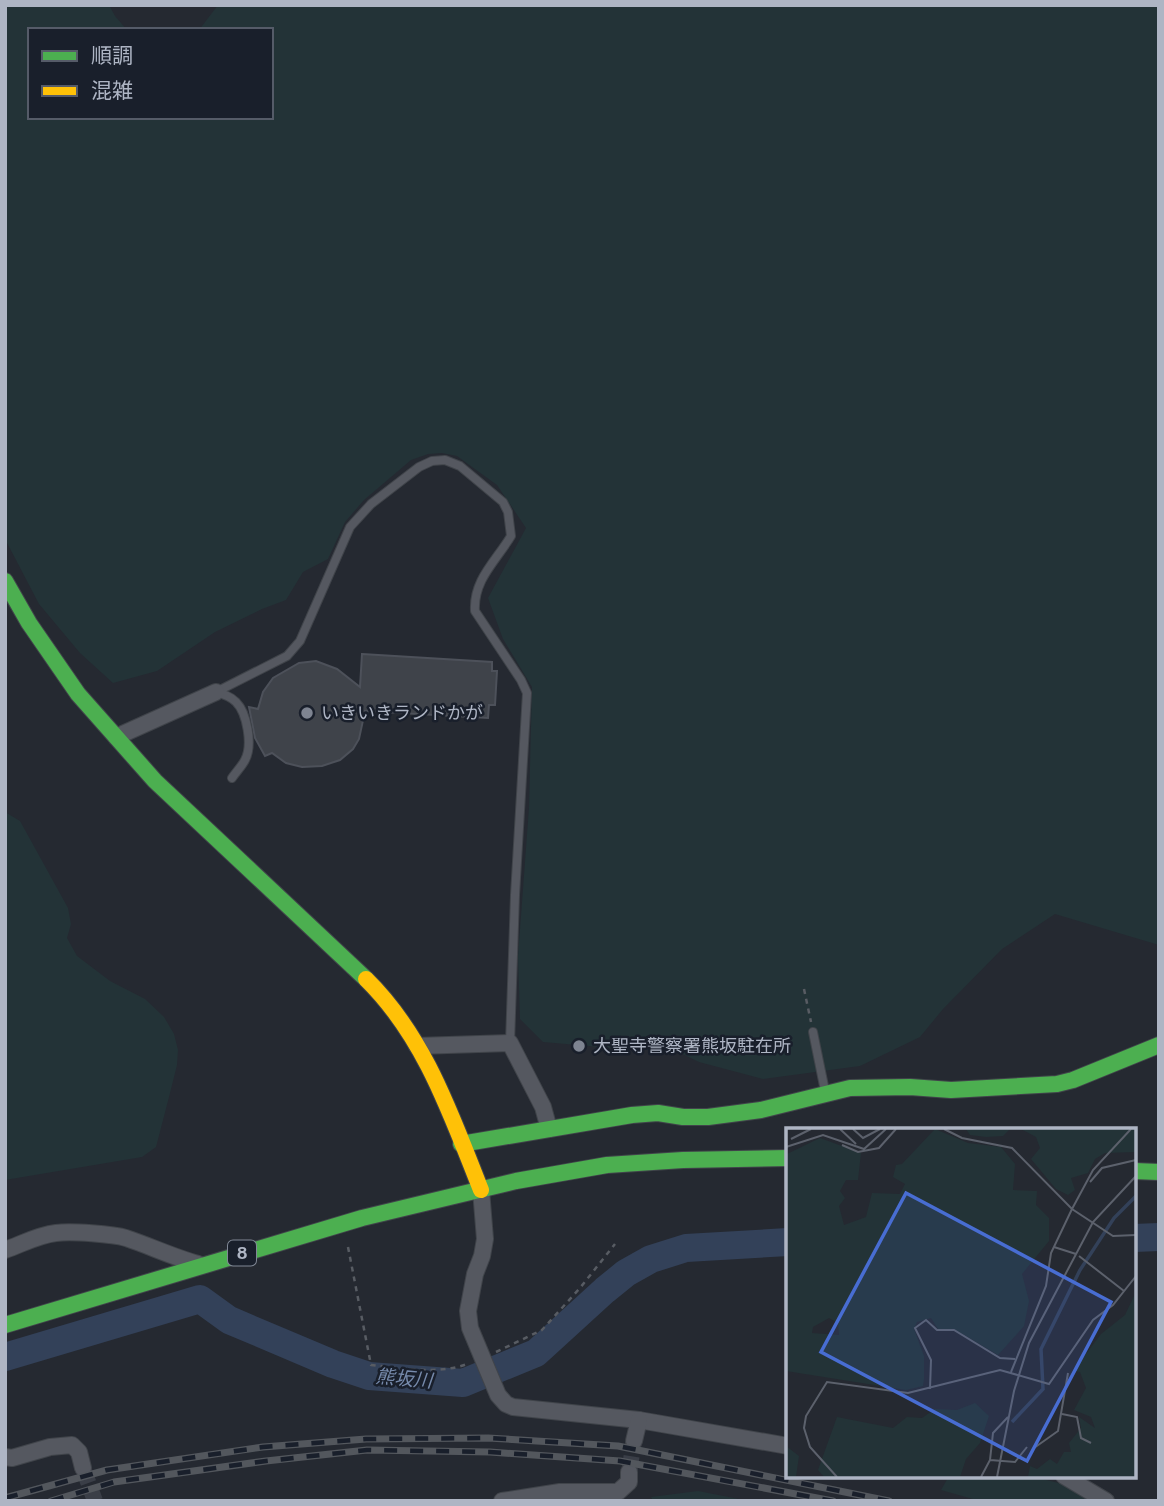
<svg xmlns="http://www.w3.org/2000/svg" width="1164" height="1506" font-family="'Public Sans','Noto Sans JP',sans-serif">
<rect width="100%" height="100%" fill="#252931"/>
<g fill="#233337">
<polygon points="5,5 109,5 115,16 127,30 30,30 30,117 271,117 271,30 199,30 218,5 1159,5 1159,945 1055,914 1002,949 943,1009 920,1037 860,1066 763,1079 699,1062 672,1049 635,1050 543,1042 520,1019 518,956 529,808 532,687 503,639 488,598 526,528 497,485 457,456 442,453 428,454 411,460 364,500 345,522 328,559 303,572 286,600 262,609 215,632 157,671 113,683 80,653 39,604 5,539"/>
<polygon points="5,812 20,821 68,908 71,924 67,938 77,956 110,981 145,999 164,1017 174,1034 178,1050 177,1065 169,1097 156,1147 142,1157 5,1180"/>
<polygon points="949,1476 1030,1476 1071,1486 1095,1501 980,1501 941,1490"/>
<polygon points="698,1491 749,1501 653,1501 651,1497"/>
</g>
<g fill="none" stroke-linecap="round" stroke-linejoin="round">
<g stroke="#334159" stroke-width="28">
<polyline points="1134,1238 1159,1237"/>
<polyline points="5,1357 200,1299 229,1320 333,1364 369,1376 463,1383 536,1353 605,1290 626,1273 651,1259 686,1248 788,1242"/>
</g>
</g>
<polygon fill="#3f434a" stroke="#4d515a" stroke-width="2" points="362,654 492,662 492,671 497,671 495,705 489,705 488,718 365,711 359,739 353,749 340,760 322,766 302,767 286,763 272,753 265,756 255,738 249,707 258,709 263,692 273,678 299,663 316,661 337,669 360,687"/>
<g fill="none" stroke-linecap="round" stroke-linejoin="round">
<g stroke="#3a3e47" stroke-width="16" stroke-dasharray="16 8" stroke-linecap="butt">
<polyline points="83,1468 95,1501"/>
<polyline points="629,1472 634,1441"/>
</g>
<g stroke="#40444a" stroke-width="10">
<g id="lane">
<path d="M216,692L287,656L300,641L350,527L371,504L419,467L432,461L445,460L460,466L503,502L508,512L511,536C496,561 473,580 475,611L521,680L527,693L515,895L510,1043"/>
<path d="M216,692C223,694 230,696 236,702C247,713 253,745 245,760C242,766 236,772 232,778"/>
<polyline points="813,1032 825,1091"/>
</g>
</g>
<g stroke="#40444a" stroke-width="18">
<g id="street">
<polyline points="116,737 216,692"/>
<polyline points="417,1046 510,1043 543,1107 549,1129"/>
<polyline points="481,1190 485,1239 482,1256 475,1274 468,1311 470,1328 498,1395 506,1404 513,1407 639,1420 788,1446"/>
<path d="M5,1250C22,1244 38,1235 56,1233C71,1231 113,1234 126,1238C150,1246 173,1257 198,1264"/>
<polyline points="634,1441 639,1420"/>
<polyline points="5,1457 12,1458 50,1447 72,1445 79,1452 83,1468"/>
<polyline points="1064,1476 1106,1501"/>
<polyline points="502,1501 560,1492 618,1492 629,1482 629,1472"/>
</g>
</g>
<g stroke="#40444a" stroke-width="18">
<g id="fast">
<polyline points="5,581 29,623 78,694 155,781 366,979"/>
<polyline points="461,1144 632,1115 658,1113 683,1117 708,1117 761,1110 850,1088 910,1087 951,1090 1057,1084 1073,1080 1159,1045"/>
<polyline points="1134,1171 1159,1172"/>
<polyline points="5,1325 362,1218 516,1181 607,1165 683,1160 788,1158"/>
</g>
</g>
<g stroke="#40444a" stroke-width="18">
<path id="slow" d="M366,979C425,1037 451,1115 481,1190"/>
</g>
<g stroke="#585c63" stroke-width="2.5" stroke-dasharray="5 5" stroke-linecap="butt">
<polyline points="804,989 811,1022"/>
<path d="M348,1247L371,1365C402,1368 438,1375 467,1364"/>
<polyline points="496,1352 542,1330 580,1288 615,1244"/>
</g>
<use href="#lane" stroke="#555860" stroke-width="8"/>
<use href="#street" stroke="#555860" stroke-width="16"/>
<use href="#fast" stroke="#4caf50" stroke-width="16"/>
<use href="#slow" stroke="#ffc107" stroke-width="16"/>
<g stroke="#53575d" stroke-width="7">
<g id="rail">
<polyline points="5,1498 107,1470 263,1447 366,1439 488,1438 618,1446 889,1501"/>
<polyline points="51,1501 114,1482 266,1461 367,1450 490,1452 620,1461 833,1501"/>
</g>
</g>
<use href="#rail" stroke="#191f2b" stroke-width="4.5" stroke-dasharray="13" stroke-linecap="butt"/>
</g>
<g fill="#7e8491" stroke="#191f2b" stroke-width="2.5">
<circle cx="307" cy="713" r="7"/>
<circle cx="579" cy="1046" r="7"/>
</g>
<g text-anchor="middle" stroke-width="5" stroke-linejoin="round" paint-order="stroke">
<rect fill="#191f2b" stroke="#818896" stroke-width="2" x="228" y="1240.5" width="28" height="25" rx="5"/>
<g font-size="16" font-weight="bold" fill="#aeb5c4">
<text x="242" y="1259">8</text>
</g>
<g font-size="18" fill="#aeb5c4" stroke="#191f2b" text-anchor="start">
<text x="321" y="719">いきいきランドかが</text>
<text x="593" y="1052">大聖寺警察署熊坂駐在所</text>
</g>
<g font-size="19" font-style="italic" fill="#768aab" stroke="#191f2b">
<text transform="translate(404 1378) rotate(5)" y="7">熊坂川</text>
</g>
</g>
<g transform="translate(786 1128)">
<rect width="350" height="350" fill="#252931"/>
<path d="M149,1L182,15L215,19L229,36L227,62L251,63L250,77L263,90V113L236,146L243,173L238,198L212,227L168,201H152L145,190L131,194L128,201L138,228V251L137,258L120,262L0,243L1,26L34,10L75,25L72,52H60L54,63L59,70L53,78L58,97L80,89L86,65L114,66L119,56L107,49L110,37L116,36ZM43,190L52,195L53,207L26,205L27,199ZM180,1H224L217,8L200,9L184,7ZM235,1H350V24L319,25L309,31L302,45L285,50L289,62L282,67L270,61L245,31L254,20L250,9ZM350,164V349H242L244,338L251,341L264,331L271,336L278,324H285L283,315L295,300L293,289L309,300L305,289L288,282L300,260L294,244L287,243L315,206L339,187ZM189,275L203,288L194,315L180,331L174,349H38L32,342L51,289L107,300L121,289L136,290L149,281L171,282ZM0,318L13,328L10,349H0Z" fill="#233337" fill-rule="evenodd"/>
<path fill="none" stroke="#334159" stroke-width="3.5" d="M226,294L257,261L255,221L294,142L328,90L350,68"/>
<path fill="none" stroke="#5c616c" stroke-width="2" d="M54,1L70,16M67,1L77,10L94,1M158,1L176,10L226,20L286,81L327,108L350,107M5,11L25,1M56,17L72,24L93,20L110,1M0,19L37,7L78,21L100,1M304,54L316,40L350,32M286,81L307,42L345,1M268,119L290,126M293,128L338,163M225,244L260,158L265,125L286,81M144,261L145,232L129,200L140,192L151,202H168L214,230L229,231M276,286L291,289L295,310L305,315M248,320L272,303L282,245M204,332L229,334L241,319M51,349L24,319L18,300L20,288L41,254L122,265L214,242L263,256L307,192L327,177L350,148M195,349L204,332L207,305L222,289M211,349L228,263L243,215L307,94L350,48"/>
<path fill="#486dd2" fill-opacity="0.15" stroke="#486dd2" stroke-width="3.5" d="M120,65L325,174L241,333L35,224Z"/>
<rect width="350" height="350" fill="none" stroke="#aeb5c4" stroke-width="3.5"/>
</g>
<rect width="1164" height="1506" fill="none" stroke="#aeb5c4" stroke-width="14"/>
<rect x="28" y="28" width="245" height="91" fill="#191f2b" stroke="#555b68" stroke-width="2"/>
<rect x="42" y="51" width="35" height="10" fill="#4caf50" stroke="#555b68" stroke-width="2"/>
<text x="91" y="63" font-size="21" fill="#aeb5c4">順調</text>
<rect x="42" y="86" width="35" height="10" fill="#ffc107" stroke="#555b68" stroke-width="2"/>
<text x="91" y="98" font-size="21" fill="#aeb5c4">混雑</text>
</svg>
